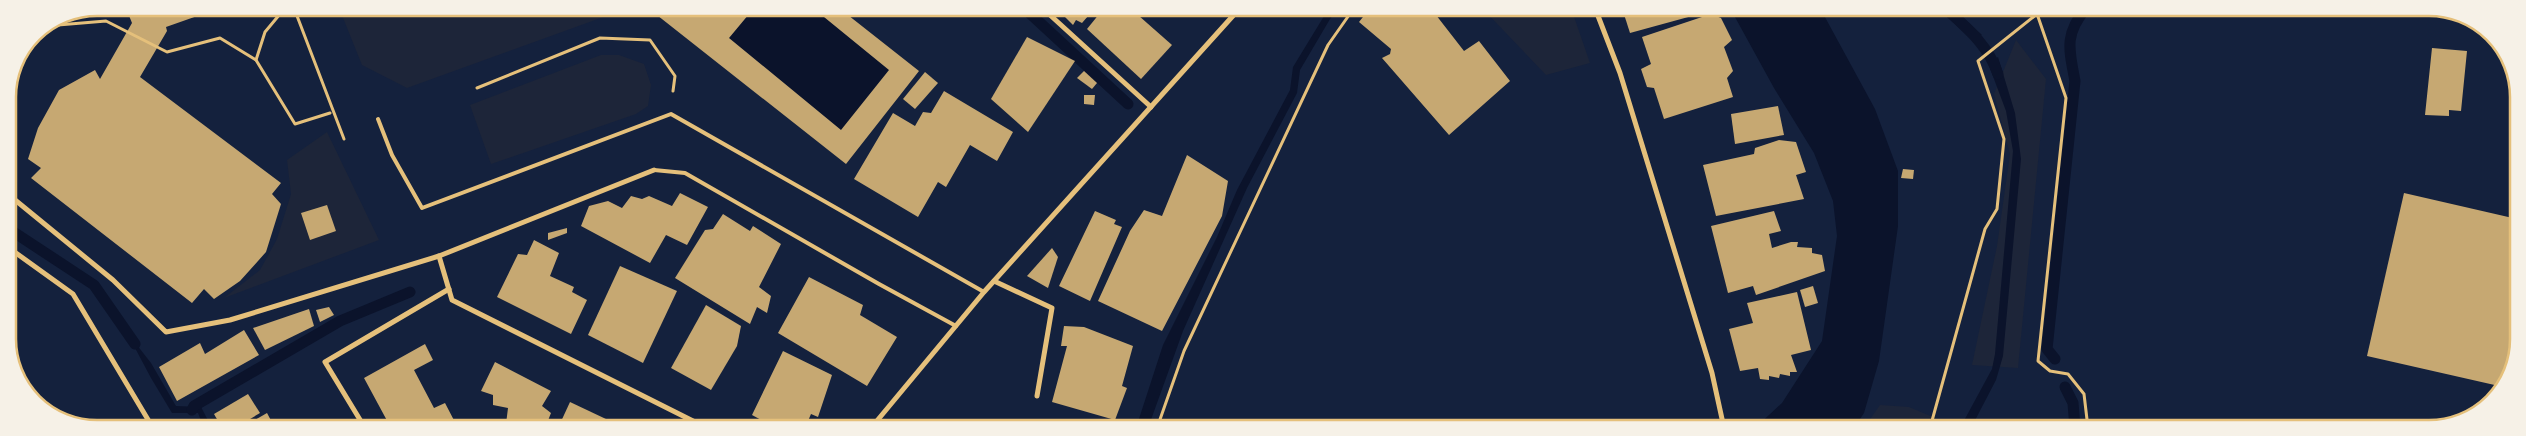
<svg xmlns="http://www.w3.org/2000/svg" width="2526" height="436" font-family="'Nunito Sans',sans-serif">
<rect width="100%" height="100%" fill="#14213d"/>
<g fill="#1d2539">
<polygon points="339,8 622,8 620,11 407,88 362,65"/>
<polygon points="1482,8 1571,8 1590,63 1546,75"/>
<polygon points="2016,40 2046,79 2018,368 1972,365 1997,246 2010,154 1994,94"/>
<polygon points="601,55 619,55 644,64 651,85 648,106 636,114 491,164 470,105"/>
<polygon points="327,132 379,240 224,298 260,270 277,239 291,194 287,160"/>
<polygon points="1880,405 1909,407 1959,428 1864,428"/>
</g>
<g fill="#0b132b">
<polygon points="754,8 813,8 889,70 841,130 729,38"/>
<polygon points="1329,8 1339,8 1330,19 1300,70 1297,93 1247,188 1183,331 1148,428 1136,428 1163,345 1217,237 1237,190 1290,90 1293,67"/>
<polygon points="1730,8 1820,8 1875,109 1898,171 1898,226 1879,361 1864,413 1854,428 1755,428 1782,403 1822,341 1837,236 1833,201 1814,153 1774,88"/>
<polygon points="1938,8 1953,8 1982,35 1973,41"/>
<polygon points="1998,57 2015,113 2021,159 2003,356 1996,380 1971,428 1960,428 1992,369 1995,354 2013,151 2006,111 1988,63"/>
<polygon points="126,331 151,363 176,406 201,407 212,428 204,428 198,413 172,413 151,378"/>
</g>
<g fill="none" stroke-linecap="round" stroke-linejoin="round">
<g stroke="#0b132b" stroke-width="11">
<polyline points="1024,8 1128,104"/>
<path d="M1945,8C1967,28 1988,45 1998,74"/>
<polyline points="9,229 94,285 135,344"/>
<path d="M2055,359L2047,349L2075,81C2069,49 2064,35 2086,8"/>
<polyline points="2065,387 2073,403 2075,428"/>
<polyline points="192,410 194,406 340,321 410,292"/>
</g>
</g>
<g fill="#c6a872">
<polygon points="126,8 220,8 166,27 167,31 140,77 281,183 272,194 281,204 266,252 240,281 214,299 204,289 192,303 31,178 41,168 28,159 38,128 59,90 95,70 100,79 132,23"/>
<polygon points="648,8 682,8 694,17 702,8 754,8 729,38 841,130 889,70 813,8 839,8 919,71 846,164"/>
<polygon points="1056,8 1095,8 1082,23 1076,20 1073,25"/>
<polygon points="1104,8 1130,8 1172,45 1141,79 1087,29"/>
<polygon points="1370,8 1439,8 1436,15 1464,51 1479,41 1510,81 1449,135 1382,58 1390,54 1391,49 1359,22"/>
<polygon points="1622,8 1690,8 1692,16 1630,33"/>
<polygon points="1711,14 1721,18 1732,40 1724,47 1733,71 1727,78 1733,97 1664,119 1654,88 1647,87 1641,69 1651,64 1642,37"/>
<polygon points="1027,37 1075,61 1028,132 991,99"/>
<polygon points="2432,48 2467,51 2461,111 2449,110 2449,116 2425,115"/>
<polygon points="1084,71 1097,83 1092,89 1077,78"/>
<polygon points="925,72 938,83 915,109 903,99"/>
<polygon points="944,91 1013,132 997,161 970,145 946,187 938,182 918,217 854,179 893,113 915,126 923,112 931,113"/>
<polygon points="1084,95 1095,95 1094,105 1084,104"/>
<polygon points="1778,106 1784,135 1735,144 1731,114"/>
<polygon points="1779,140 1796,142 1806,172 1796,175 1804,199 1716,216 1703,165 1754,154 1755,148"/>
<polygon points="1187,155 1228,181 1222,216 1162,331 1098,301 1130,231 1144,210 1162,216"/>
<polygon points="1903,169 1914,170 1913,179 1901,178"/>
<polygon points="680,193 708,207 687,245 666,235 650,263 581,226 589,206 608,201 622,208 631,196 642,199 649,196 672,206"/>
<polygon points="2404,193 2517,219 2518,351 2499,386 2367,356"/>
<polygon points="327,205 336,231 310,240 301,213"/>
<polygon points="1095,211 1116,220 1114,224 1122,227 1090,301 1059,286"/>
<polygon points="1774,211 1781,231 1769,234 1772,248 1791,242 1798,242 1797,247 1812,248 1812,253 1822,255 1825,271 1756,295 1753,286 1728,293 1711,226"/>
<polygon points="723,214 750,231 753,226 781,244 759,287 771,296 767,313 757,307 750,324 675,278 705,230 713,229"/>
<polygon points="567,228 567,233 548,240 548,233"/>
<polygon points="534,240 559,253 550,276 574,287 572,292 587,300 571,334 497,297 518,254 527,255"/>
<polygon points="1052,248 1058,257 1048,288 1027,276"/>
<polygon points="620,266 677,291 643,363 588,335"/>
<polygon points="809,277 863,305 860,315 897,337 867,386 778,333"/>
<polygon points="1813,286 1818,303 1805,307 1800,290"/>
<polygon points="1797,292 1811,350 1791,355 1797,372 1790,372 1790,376 1780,374 1779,378 1769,376 1769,380 1760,379 1758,368 1740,371 1729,329 1753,323 1747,303"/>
<polygon points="706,305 741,326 737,346 711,390 671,368"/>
<polygon points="329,307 334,315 320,322 316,310"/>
<polygon points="309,309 314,326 265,350 253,328"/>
<polygon points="1064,326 1084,327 1133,346 1122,386 1127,388 1115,420 1052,402 1067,346 1061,346"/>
<polygon points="244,330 259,355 177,401 159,367 200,343 205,354"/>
<polygon points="425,344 433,360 414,370 434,408 445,403 458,428 391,428 364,378"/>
<polygon points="783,351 832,375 818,417 811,414 805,428 776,428 752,415"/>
<polygon points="495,362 551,391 542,406 551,413 545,428 512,428 506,424 508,408 493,405 493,395 481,391"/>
<polygon points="248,394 260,413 235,428 222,428 214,414"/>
<polygon points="570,402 625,428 558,428"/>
<polygon points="267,413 275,428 241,428"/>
</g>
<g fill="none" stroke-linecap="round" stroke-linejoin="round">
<g stroke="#e5c07b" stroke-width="3">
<polyline points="294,8 344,139"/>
<polyline points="2035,8 2066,98 2038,361 2050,371 2068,374 2084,394 2088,428"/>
<polyline points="46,26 106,21 167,52 220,38 256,60 295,124 330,113"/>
<polyline points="256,60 265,32 285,8"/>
<polyline points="14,65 41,29"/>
<polyline points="477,88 600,38 650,40 675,76 673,91"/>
<polyline points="1157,428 1184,351 1328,45 1354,8"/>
<polyline points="1930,428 1985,229 1997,209 2004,139 1978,61 2037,14"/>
</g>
<g stroke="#e5c07b" stroke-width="4">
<polyline points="378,119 392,155 422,208 671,114 984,292"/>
<polyline points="654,170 685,173 879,284 956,326"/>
</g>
<g stroke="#e5c07b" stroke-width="5">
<polyline points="1595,8 1620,73 1712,373 1724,428"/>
<polyline points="1050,15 1151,107"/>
<polyline points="9,195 113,280 166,332 230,320 439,256 654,170"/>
<polyline points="9,248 73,294 153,428"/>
<polyline points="439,256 452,300 707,428"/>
<polyline points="994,281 1052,308 1037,396"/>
<polyline points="365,428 325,362 449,289"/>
<polyline points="871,428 984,292 1240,8"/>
</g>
</g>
<path d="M0 0H2526V436H0ZM97 16H2429A81 81 0 0 1 2510 97V339A81 81 0 0 1 2429 420H97A81 81 0 0 1 16 339V97A81 81 0 0 1 97 16Z" fill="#f6f1e7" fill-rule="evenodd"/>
<path fill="none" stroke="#e5c07b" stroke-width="2.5" d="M97 16H2429A81 81 0 0 1 2510 97V339A81 81 0 0 1 2429 420H97A81 81 0 0 1 16 339V97A81 81 0 0 1 97 16Z"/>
</svg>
